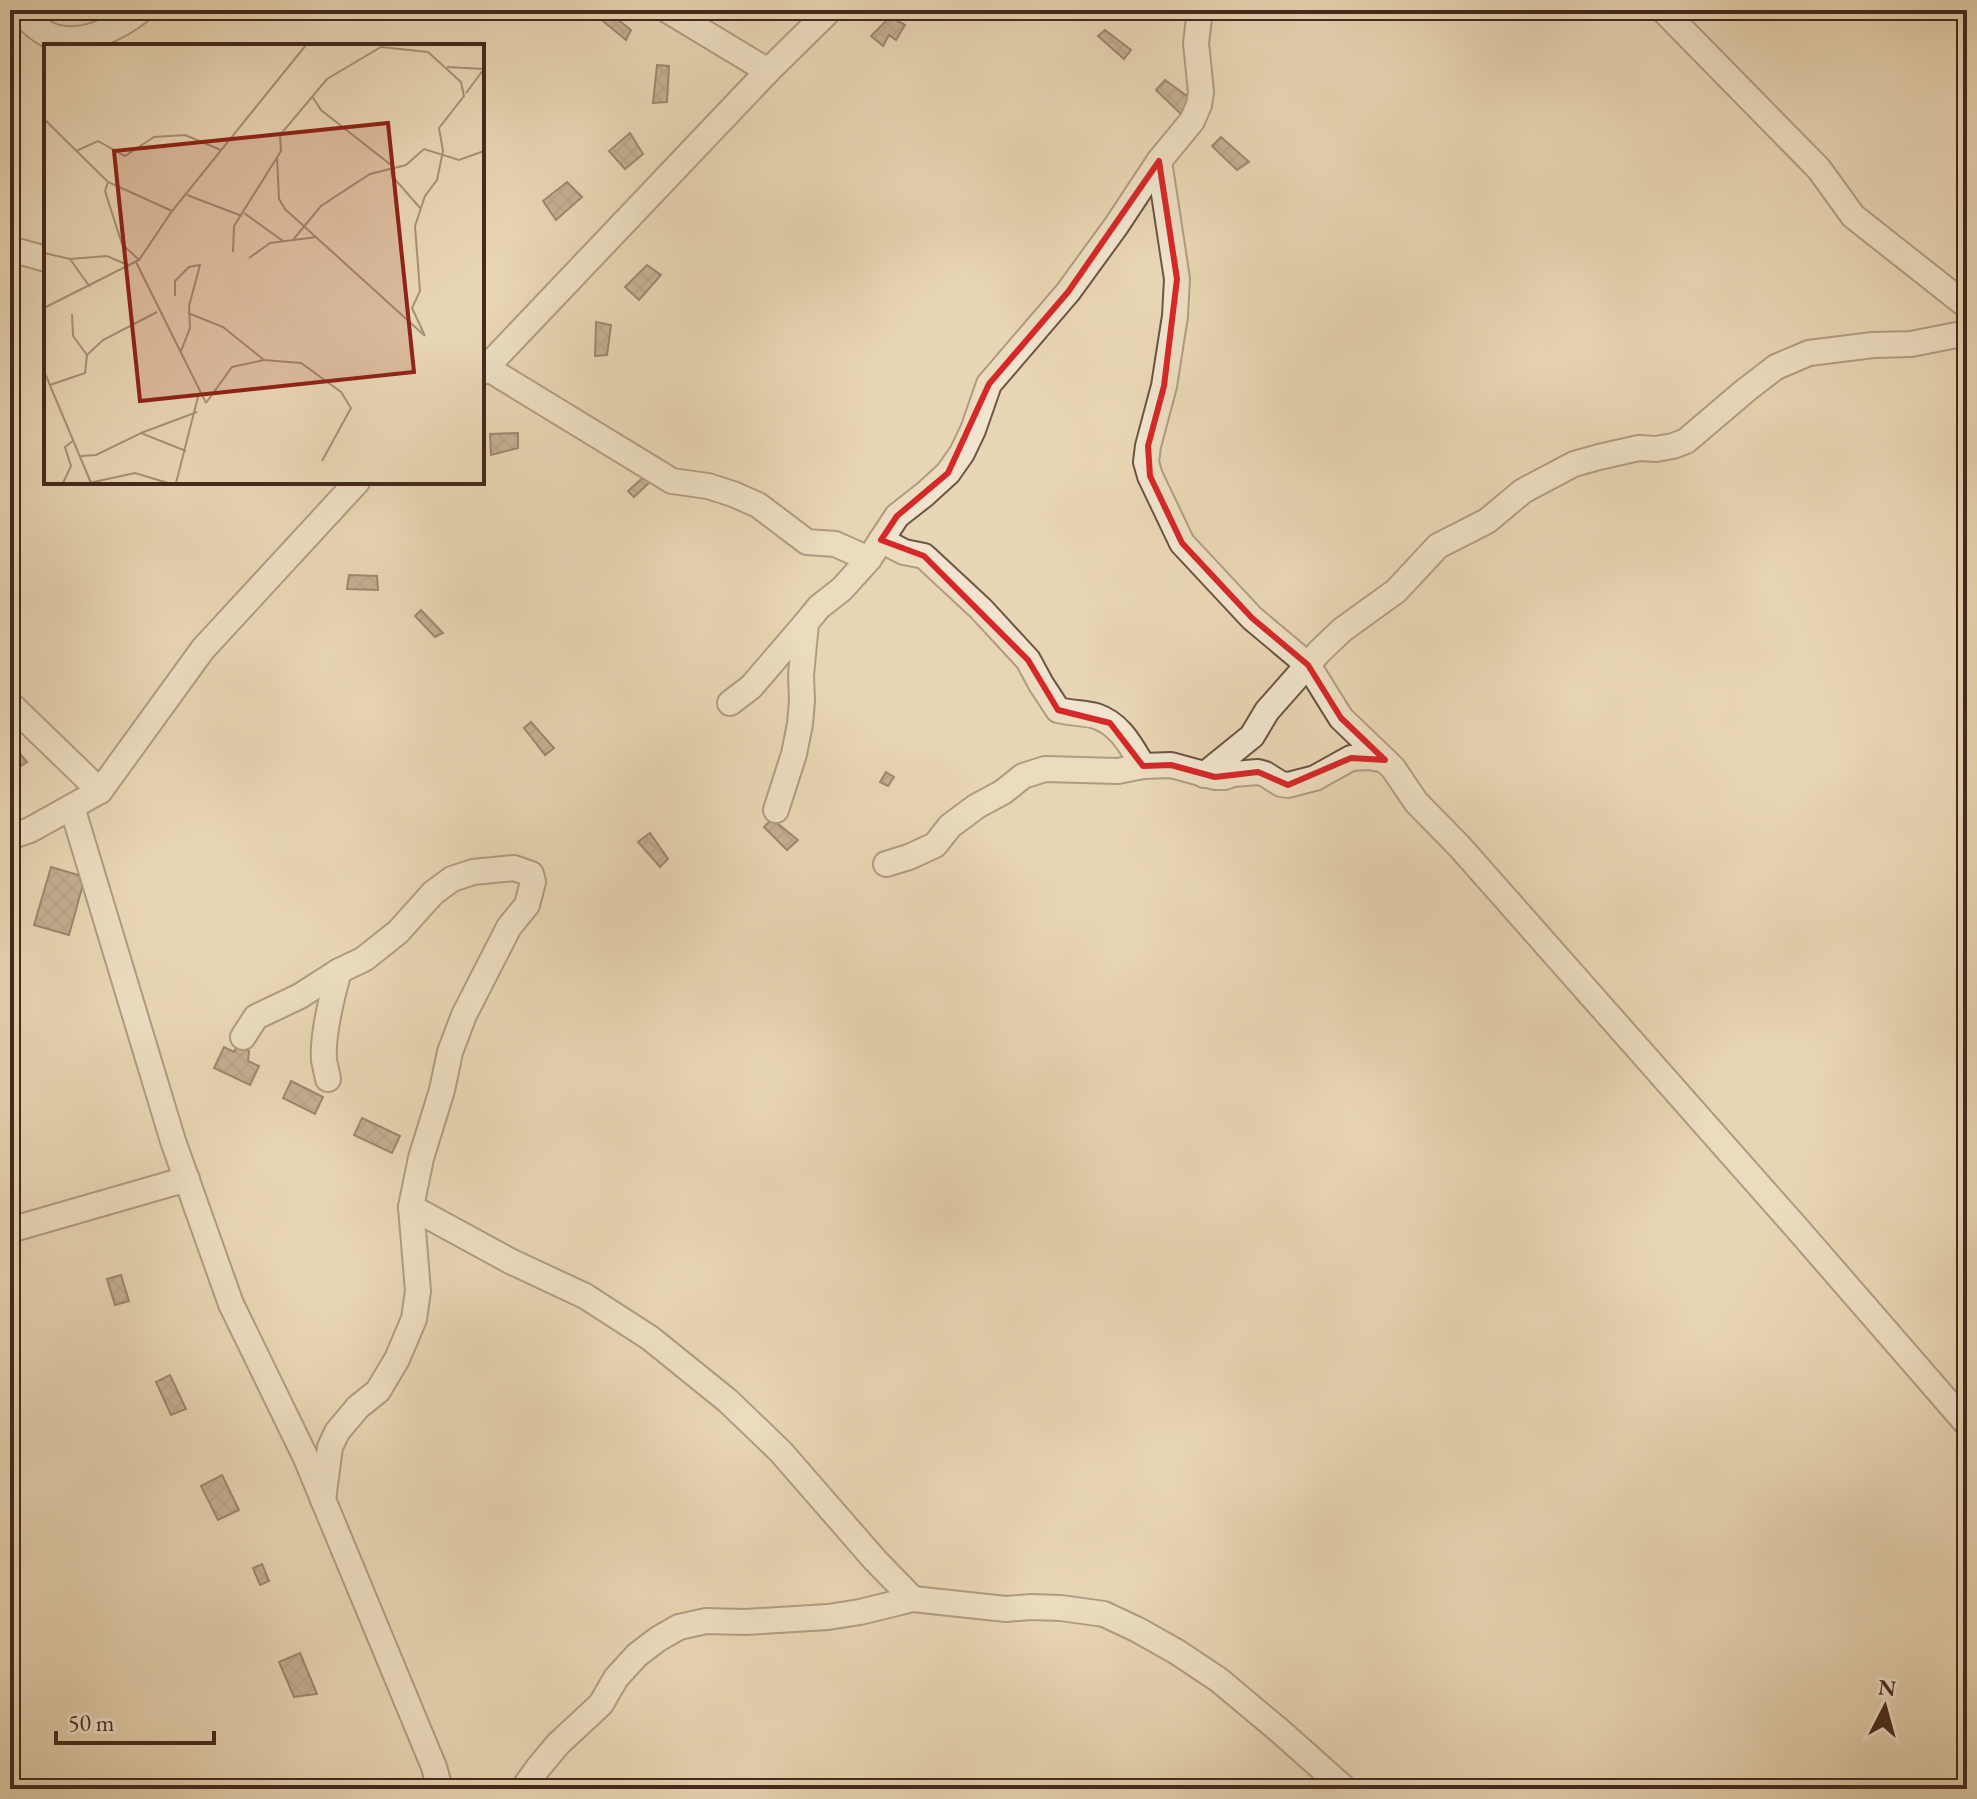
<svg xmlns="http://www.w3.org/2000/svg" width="1977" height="1799" font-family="'EB Garamond',serif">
<defs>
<pattern id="building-cross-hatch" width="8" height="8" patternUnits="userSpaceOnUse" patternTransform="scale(2)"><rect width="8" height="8" fill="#99826b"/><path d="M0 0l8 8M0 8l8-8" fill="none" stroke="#7e6a57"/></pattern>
</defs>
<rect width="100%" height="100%" fill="#e8d5b3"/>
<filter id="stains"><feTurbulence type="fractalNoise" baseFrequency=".0025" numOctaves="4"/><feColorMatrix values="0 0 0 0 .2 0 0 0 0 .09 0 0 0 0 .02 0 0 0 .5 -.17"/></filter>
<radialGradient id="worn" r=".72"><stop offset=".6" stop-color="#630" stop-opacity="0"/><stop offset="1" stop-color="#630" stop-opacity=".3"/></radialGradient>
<g fill="url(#building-cross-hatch)" stroke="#44291e" stroke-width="2">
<polygon points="606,10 631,30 626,40 599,18"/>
<polygon points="890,17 905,25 896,40 889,35 883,46 871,36"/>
<polygon points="1105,30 1131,50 1124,59 1098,36"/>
<polygon points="657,65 669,66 667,102 653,103"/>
<polygon points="1165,80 1194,101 1181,114 1156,90"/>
<polygon points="630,133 643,154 625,169 609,151"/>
<polygon points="1221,137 1249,162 1237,170 1212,146"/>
<polygon points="567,182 582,197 556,220 543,201"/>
<polygon points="647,265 661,275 639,300 625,287"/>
<polygon points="596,322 611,325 607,355 595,356"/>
<polygon points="518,433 518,448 491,455 490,434"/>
<polygon points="648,473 653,479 634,497 628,491"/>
<polygon points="349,575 377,576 378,590 347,589"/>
<polygon points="421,610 443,633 435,637 415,616"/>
<polygon points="531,722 554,748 545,755 524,728"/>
<polygon points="12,744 27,762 10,773 10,745"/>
<polygon points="886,772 894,777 888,786 880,782"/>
<polygon points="772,819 798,840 787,850 764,827"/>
<polygon points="650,833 668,859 660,867 638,842"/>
<polygon points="51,867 85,877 69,935 34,925"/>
<polygon points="237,1045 249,1051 248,1061 259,1066 250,1085 214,1068 224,1047 234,1052"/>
<polygon points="291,1081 323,1097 315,1114 283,1098"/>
<polygon points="362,1118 400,1136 392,1153 354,1135"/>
<polygon points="121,1275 129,1301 115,1305 107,1279"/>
<polygon points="170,1375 186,1409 171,1415 156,1382"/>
<polygon points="222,1475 239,1510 218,1520 201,1486"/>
<polygon points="262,1564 269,1581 260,1585 253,1568"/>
<polygon points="300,1653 317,1694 294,1697 279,1662"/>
</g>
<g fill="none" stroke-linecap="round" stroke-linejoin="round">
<g stroke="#6d5443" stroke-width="28">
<g id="street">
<path d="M18,10C27,18 36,29 47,34C77,49 117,29 141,10"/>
<polyline points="667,10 768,71"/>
<polyline points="1663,10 1819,169 1853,216 1967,306"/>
<polyline points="1159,161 1177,279 1175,316 1164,386 1148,446 1146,462 1150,476 1182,543 1252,618 1308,665 1341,718 1393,768 1416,802 1460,847 1795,1226 1967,1424"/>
<polyline points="10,249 46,259"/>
<polyline points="487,368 672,481 708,486 733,494 758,505 807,542 835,544 869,559"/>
<polyline points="482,372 768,71 830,10"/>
<path d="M881,540L904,552L924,556L981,609L1028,660L1041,684L1058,710C1070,713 1085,713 1096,716C1120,724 1131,746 1143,766"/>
<polyline points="730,703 751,687 806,623"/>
<polyline points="10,704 100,791"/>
<polyline points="1204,775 1252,736 1267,711 1319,652 1342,630 1396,591 1438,546 1487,521 1523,491 1574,464 1599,457 1639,448 1656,449 1673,446 1686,441 1746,390 1776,367 1809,353 1873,345 1911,344 1967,333"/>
<polyline points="72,807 173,1141 231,1304 305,1456 434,1767 440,1789"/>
<polyline points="776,810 794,754 800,724 802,701 801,675 806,623 819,607 842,589 869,559 897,516 925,494 948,473 962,453 973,430 989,384 1068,292 1116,226 1159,161 1192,121 1199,105 1201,92 1196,43 1200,10"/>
<polyline points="10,837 30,830 100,791 203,649 357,482"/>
<polyline points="886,864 909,857 935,845 950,826 977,806 1003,792 1023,776 1045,769 1118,771 1143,766 1171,765 1215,777 1225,777 1233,774 1258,772 1265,774 1281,784 1288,785 1315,778 1351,758 1369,757 1385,760"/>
<polyline points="243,1037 256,1017 300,996 339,971"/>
<polyline points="411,1207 512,1262 585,1296 650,1338 728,1401 781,1452 875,1560 913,1599"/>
<polyline points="10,1230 187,1179"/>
<path d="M323,1500L330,1447L337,1432L358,1407L378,1391L397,1359L414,1319L418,1291L411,1207L421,1158L442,1090L450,1052L464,1015L509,927L527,905L533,882L531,874L514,868L473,872L452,879L433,893L398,932L364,959L339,971C332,996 322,1034 324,1060C325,1066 327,1073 328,1079"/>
<polyline points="523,1789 538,1768 558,1744 601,1704 616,1678 637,1655 658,1639 679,1627 706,1621 745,1622 828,1617 860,1612 913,1599 1006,1609 1031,1607 1061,1608 1104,1614 1138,1630 1177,1652 1219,1680 1281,1732 1345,1789"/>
</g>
</g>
<use href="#street" stroke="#f0e4ce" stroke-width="24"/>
</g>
<path d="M0 0H1977V1799H0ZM1159,161L1177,279L1164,386L1148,446L1150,476L1182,543L1252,618L1308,665L1341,718L1385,760L1351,758L1288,785L1258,772L1215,777L1171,765L1143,766L1110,723L1058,710L1028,660L924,556L881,540L897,516L948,473L989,384L1068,292Z" fill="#e8d5b3" fill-opacity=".55" fill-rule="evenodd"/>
<path fill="none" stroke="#d62828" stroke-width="6" stroke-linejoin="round" d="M1159,161L1177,279L1164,386L1148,446L1150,476L1182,543L1252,618L1308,665L1341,718L1385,760L1351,758L1288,785L1258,772L1215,777L1171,765L1143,766L1110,723L1058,710L1028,660L924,556L881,540L897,516L948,473L989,384L1068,292Z"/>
<g transform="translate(44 44)">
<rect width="440" height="440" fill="#e8d5b3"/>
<path fill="none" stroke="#a69077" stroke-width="2" d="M403,23L440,25M422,49L440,25M268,52L277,66L347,121L348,132L377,165M0,75L64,138L128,167M32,107L54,97L81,112L110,93L141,91L177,106M233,113L235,155L241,165L381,292M64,138L61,147L78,200L95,216M143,151L198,172M200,169L239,197M248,197L277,162L326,130L362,121L380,105L415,116L440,107M189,208L190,182L237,107L236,91L283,35L337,3L384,8L417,38L420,52L395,84L399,107L393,136L381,152L371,182L376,247L368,264L381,292M0,209L26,215L63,212L86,222M205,214L226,199L273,193M26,215L46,243M92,218L162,359M131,252V237L145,223L156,221L145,262L146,284L137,307M0,264L95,216L128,167L262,1M144,269L179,283L220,316M43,311L59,296L113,268M0,327L47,439M6,341L41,329L43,311L29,292L28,270M162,359L188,323L220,316L257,319L297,348L307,364L278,417M97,389L153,368M37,412L52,411L97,389L142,407M19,439L27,422L21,403L30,396M45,439L91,429L124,439M132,439L155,349"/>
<path fill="#8f2418" fill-opacity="0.15" stroke="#8f2418" stroke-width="4" d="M344,79L370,328L96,357L70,107Z"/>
<rect width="440" height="440" fill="none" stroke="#44291e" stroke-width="4"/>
</g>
<rect width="1977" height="1799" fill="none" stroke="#e8d5b3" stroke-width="40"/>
<rect x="12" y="12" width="1953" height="1775" fill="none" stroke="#44291e" stroke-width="4"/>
<rect x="20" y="20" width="1937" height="1759" fill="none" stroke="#44291e" stroke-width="2"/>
<g transform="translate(1885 1707) rotate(6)" stroke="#f0e4ce" stroke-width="6" paint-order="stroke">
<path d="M0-6L14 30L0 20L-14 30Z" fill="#44291e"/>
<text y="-12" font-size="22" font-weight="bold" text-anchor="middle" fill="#44291e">N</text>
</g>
<path d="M56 1731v12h158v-12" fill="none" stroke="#44291e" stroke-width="4"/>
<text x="68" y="1731" font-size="24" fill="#44291e" stroke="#f0e4ce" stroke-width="6" paint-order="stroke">50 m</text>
<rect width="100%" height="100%" filter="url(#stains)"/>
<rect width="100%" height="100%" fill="url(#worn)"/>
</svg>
